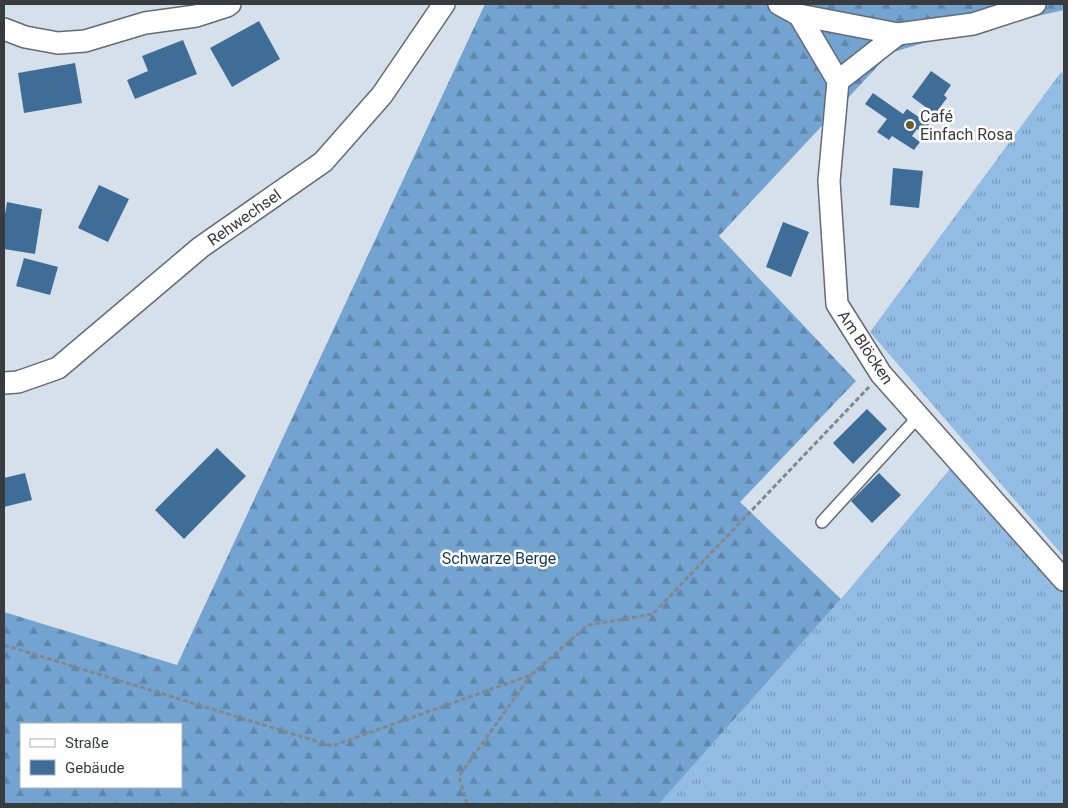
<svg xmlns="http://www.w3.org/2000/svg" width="1068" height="808" font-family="Roboto,sans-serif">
<defs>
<pattern id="grass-tufts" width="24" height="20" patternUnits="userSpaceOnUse" patternTransform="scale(1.25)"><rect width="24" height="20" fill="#92bce3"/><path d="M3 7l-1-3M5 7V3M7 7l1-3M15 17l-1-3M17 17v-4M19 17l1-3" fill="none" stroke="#789ab9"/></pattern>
<pattern id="forest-firs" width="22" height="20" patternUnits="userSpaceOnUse" patternTransform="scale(1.25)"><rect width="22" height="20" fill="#73a4d1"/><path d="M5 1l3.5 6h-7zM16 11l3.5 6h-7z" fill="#5f87ab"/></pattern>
</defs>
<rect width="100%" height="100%" fill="#d6e0ea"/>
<g fill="url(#grass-tufts)">
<polygon points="1061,72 1064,74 1064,557 870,332"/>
<polygon points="955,463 1064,586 1064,804 659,804 841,599"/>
</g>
<path fill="url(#forest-firs)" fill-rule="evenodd" d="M485,4H1064V10L947,36L890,53L719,236L856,381L740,502L841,599L659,804H4V612L177,665ZM21,724H181V787H21Z"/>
<g fill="#3e6e98">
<polygon points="259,21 280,59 232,87 210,48"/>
<polygon points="183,40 197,74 135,99 127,80 148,71 142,56"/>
<polygon points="75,63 82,103 24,113 18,73"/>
<polygon points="931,71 951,85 944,95 947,98 935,114 912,97"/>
<polygon points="873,93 903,114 907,109 929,124 924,133 917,129 912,136 920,142 914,150 892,136 889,140 877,132 887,119 865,104"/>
<polygon points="893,168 923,171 919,208 890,205"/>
<polygon points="99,185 129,199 108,242 78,228"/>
<polygon points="7,202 42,209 35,254 4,249 4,220"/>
<polygon points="783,222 809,232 791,277 766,267"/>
<polygon points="24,258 58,267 50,295 16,286"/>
<polygon points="867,409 887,429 853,464 833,443"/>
<polygon points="217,448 246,476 184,539 155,510"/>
<polygon points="25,473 32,500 4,507 4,478"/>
<polygon points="879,473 901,495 872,523 851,501"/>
</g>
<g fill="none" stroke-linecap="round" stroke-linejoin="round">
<g stroke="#636b74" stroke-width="14">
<polyline id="lane" points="822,522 919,416"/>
</g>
<g stroke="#636b74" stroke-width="24">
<g id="street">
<polyline points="779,4 799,15 898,34 973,24 1035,4"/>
<polyline points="799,15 838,81 829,181 837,304 881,374 1064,580"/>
<polyline points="4,29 25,37 58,43 85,41 145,23 196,16 227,6 230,4"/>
<polyline points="838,81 898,34"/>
<polyline points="4,383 18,382 58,368 201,247 323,162 382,95 444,4"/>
</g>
</g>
<g stroke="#82888f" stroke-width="3" stroke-dasharray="5 2.5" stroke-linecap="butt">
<polyline points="4,645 332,746 531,675 588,625 653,614 869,387"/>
<polyline points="467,804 459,776 531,675"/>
</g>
<use href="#lane" stroke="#fff" stroke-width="11"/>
<use href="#street" stroke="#fff" stroke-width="21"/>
</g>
<circle fill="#6a5e2b" stroke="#fff" stroke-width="2" cx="910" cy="125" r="5"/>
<g text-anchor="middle" stroke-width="5" stroke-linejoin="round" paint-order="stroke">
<g font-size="16" fill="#383c40" stroke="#fff" text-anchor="start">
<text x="920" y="122">Café<tspan x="920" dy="18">Einfach Rosa</tspan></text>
</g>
<g font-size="16" fill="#383c40" stroke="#fff">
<text transform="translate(244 217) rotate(-35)" y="6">Rehwechsel</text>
<text transform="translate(866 347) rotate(56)" y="6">Am Blöcken</text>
</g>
<g font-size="16" fill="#153a59" stroke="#fff">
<text x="499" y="564">Schwarze Berge</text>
</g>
</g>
<rect width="1068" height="808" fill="none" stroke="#383c40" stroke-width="10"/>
<rect x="20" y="723" width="162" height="65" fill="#ffffff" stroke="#afb1b3"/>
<rect x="30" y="739" width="25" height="8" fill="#ffffff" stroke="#afb1b3"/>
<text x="65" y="748" font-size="15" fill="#383c40">Straße</text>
<rect x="30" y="760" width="25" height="15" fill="#3e6e98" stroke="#afb1b3"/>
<text x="65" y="773" font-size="15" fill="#383c40">Gebäude</text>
</svg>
